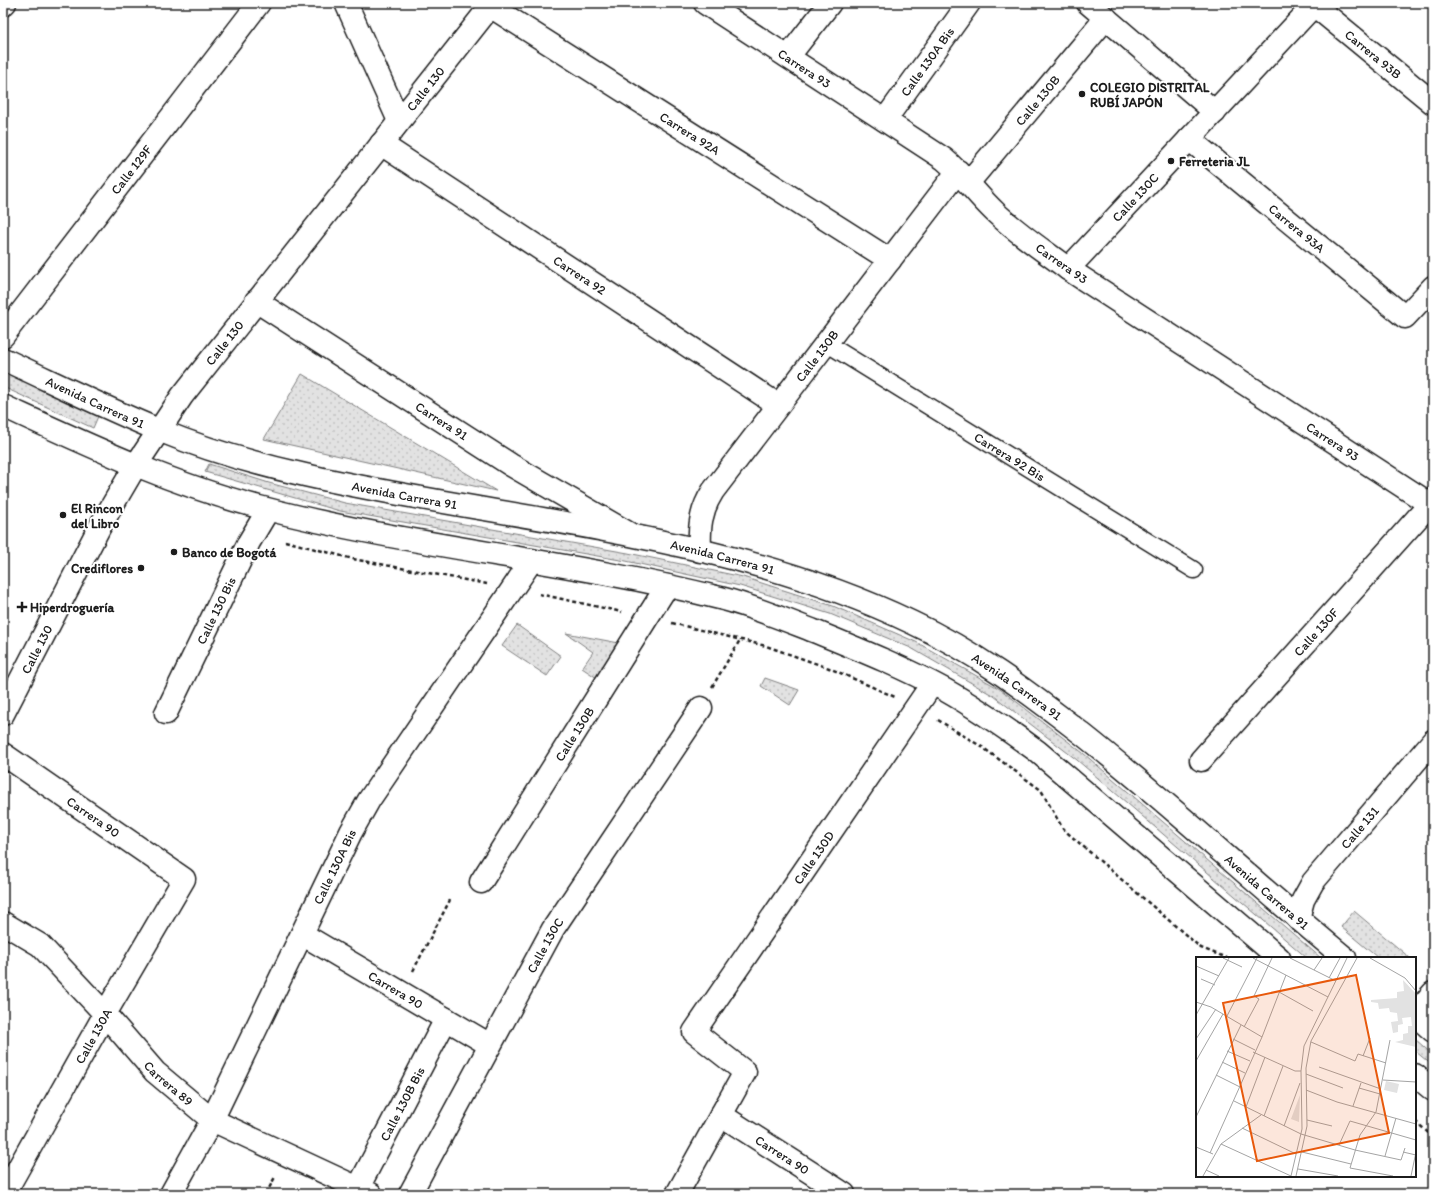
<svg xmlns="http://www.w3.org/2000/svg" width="1436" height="1197" font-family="Itim,sans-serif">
<defs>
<pattern id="grass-dots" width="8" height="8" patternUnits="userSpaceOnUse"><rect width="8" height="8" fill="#e2e2e2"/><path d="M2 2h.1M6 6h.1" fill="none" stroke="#c1c1c1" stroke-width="1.8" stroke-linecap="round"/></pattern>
</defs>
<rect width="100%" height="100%" fill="#fff"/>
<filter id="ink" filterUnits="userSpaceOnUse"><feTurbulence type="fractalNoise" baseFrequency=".025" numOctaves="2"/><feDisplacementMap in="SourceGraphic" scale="8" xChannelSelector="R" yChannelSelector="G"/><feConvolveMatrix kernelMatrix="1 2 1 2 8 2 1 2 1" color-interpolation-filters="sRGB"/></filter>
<g filter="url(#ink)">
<g fill="url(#grass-dots)" stroke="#7f7f7f">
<polygon points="3,369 99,414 93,428 3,387"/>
<polygon points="302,374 496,491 264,439"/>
<polygon points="209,464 269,483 345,503 628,553 743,577 833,606 916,642 1000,689 1083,753 1321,958 1307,958 1077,760 994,696 911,648 830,614 740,586 626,561 340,511 205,472"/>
<polygon points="517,625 561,656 547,676 502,646"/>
<polygon points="566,633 619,643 597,678 582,668 593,652"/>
<polygon points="765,678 799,690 790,705 761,686"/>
<polygon points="1354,911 1410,958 1378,958 1341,927"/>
<polygon points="1415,1039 1433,1055 1433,1066 1415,1051"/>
</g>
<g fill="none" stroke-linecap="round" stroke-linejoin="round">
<g stroke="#1c1c1c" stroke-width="19">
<g id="service">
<path id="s1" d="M826,343L1194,570"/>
</g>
</g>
<g stroke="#1c1c1c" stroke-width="25">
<g id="minor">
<polyline points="1088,3 1215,112"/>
<path id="s2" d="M1314,5L1433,103"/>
<path id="s3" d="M490,6L890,260"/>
<polyline points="788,57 830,3"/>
<path id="s4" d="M885,120L969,3"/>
<path id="s5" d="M1189,139L1405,317L1433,287"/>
<path id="s6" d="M381,144L778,405"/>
<path id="s7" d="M968,183L1106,18"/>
<path id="s8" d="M1068,269L1433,506"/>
<path id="s9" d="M3,336L259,3"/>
<path id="s10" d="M166,713L249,542L268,510"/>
<path id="s11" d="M3,714L99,528L136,465"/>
<path id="s12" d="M3,754L184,879L105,1014L4,1194"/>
<path id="s13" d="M1201,760L1430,504"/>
<path id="s14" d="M481,882L667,586"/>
<path id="s15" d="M3,923L40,945L105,1014L155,1072L212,1120L371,1194"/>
<path id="s16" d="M302,934L490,1045"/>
<polyline points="1415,1014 1433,993"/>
<path id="s17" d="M721,1115L844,1194"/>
<path id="s18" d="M358,1188L446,1019"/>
<path id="s19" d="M171,1194L212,1120L351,832L369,800L532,560"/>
<path id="s20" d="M410,1194L553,929L701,708"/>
<path id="s21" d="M677,1194L745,1072L694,1032L932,684"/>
</g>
</g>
<g stroke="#1c1c1c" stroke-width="25">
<g id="tertiary">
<polyline points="346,3 399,121"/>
<path id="s22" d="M705,3L944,159C963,175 977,195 995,212C1017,233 1043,250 1068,269L1316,3"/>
<polyline points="3,5 5,3"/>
<path id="s23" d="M256,301L511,465L630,534"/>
<path id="s24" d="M136,465L182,396L493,3"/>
<path id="s25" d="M700,551C699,528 700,511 713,491L958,171"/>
<path id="s26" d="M1298,919L1303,900L1313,882L1433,741"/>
</g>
</g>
<g stroke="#1c1c1c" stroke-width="25">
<g id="primary">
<path id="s27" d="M3,359C55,383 107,409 161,431C207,450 256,464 305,475C507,521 721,531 911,622C974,651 1027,691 1081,733C1172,805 1256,885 1345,958"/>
<path d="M3,406C86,444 170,484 259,507C411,547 568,560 720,598C752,606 783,619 814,631C858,649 903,667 945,690C977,708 1007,729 1037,751L1279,958"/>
<polyline points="1415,1015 1433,1031"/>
<polyline points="1415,1075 1433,1090"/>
</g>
</g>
<g stroke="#1c1c1c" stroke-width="2.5" stroke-dasharray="4 3" stroke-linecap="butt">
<polyline points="285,541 353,559 487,584"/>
<polyline points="539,594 622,612"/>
<polyline points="672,623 766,646 829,668 895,697"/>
<polyline points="712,687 740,640"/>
<polyline points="938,720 982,747 1041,790 1063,829 1201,948 1227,958"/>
<polyline points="413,971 450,900"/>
<polyline points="1415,1121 1433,1137"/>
<polyline points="266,1194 275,1177"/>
</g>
<use href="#service" stroke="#fff" stroke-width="16"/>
<use href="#minor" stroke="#fff" stroke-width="22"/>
<use href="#tertiary" stroke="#fff" stroke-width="22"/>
<use href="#primary" stroke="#fff" stroke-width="22"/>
</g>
</g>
<g fill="#1c1c1c" stroke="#fff" stroke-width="1.5">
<circle cx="1082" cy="94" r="4"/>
<circle cx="1171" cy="161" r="4"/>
<circle cx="63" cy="515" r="4"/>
<circle cx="174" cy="552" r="4"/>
<circle cx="141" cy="568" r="4"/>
<path d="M20 601h4v4h4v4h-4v4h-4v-4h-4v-4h4z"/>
</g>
<g text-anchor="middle" stroke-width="4" stroke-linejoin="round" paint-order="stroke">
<g font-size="13" fill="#1c1c1c" stroke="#fff">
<text dy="5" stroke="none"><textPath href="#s2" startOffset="77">Carrera 93B</textPath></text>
<text dy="5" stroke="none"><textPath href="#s4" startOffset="72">Calle 130A Bis</textPath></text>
<text dy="5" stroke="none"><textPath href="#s22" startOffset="119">Carrera 93</textPath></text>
<text dy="5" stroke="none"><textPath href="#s24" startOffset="475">Calle 130</textPath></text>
<text dy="5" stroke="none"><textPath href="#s7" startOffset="108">Calle 130B</textPath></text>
<text dy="5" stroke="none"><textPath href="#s3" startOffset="237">Carrera 92A</textPath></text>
<text dy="5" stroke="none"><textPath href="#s9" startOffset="210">Calle 129F</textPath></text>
<text dy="5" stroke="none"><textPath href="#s22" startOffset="550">Calle 130C</textPath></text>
<text dy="5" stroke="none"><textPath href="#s5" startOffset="140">Carrera 93A</textPath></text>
<text transform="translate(1062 263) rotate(35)" y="5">Carrera 93</text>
<text dy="5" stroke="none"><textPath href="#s6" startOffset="238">Carrera 92</textPath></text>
<text dy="5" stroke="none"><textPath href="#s24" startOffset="151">Calle 130</textPath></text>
<text dy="5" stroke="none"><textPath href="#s25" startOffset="233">Calle 130B</textPath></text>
<text dy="5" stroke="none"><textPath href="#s27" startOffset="102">Avenida Carrera 91</textPath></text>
<text dy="5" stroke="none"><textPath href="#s23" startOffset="221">Carrera 91</textPath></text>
<text dy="5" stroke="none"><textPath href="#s8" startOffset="316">Carrera 93</textPath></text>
<text dy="5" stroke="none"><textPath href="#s1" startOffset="216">Carrera 92 Bis</textPath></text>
<text dy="5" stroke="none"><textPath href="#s27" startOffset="426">Avenida Carrera 91</textPath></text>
<text dy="5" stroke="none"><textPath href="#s27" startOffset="750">Avenida Carrera 91</textPath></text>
<text dy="5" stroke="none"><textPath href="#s10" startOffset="114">Calle 130 Bis</textPath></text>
<text dy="5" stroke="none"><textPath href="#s13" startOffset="172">Calle 130F</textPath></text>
<text dy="5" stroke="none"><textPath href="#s11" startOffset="73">Calle 130</textPath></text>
<text dy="5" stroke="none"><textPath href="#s27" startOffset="1074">Avenida Carrera 91</textPath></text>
<text dy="5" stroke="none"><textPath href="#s14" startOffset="175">Calle 130B</textPath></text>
<text dy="5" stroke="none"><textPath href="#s12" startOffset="110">Carrera 90</textPath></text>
<text dy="5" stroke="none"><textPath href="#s26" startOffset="112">Calle 131</textPath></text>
<text dy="5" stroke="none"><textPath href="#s21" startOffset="416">Calle 130D</textPath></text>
<text dy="5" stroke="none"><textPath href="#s19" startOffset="366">Calle 130A Bis</textPath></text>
<text dy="5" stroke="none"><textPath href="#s27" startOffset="1398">Avenida Carrera 91</textPath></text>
<text dy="5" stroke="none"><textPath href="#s20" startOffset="283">Calle 130C</textPath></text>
<text dy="5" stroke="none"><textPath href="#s16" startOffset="109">Carrera 90</textPath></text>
<text transform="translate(93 1036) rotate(-61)" y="5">Calle 130A</text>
<text dy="5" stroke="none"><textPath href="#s15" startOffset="232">Carrera 89</textPath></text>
<text dy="5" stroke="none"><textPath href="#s18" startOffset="95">Calle 130B Bis</textPath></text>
<text dy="5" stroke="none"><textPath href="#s17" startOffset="73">Carrera 90</textPath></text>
</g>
<g font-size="13" font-weight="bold" fill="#1c1c1c" stroke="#fff" text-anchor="start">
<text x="1090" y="92">COLEGIO DISTRITAL<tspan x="1090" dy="15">RUBÍ JAPÓN</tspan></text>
<text x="1179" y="166">Ferreteria JL</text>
<text x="71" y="513">El Rincon<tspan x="71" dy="15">del Libro</tspan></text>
<text x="182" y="557">Banco de Bogotá</text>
<text x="133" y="573" text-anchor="end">Crediflores</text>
<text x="30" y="612">Hiperdroguería</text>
</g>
</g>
<g transform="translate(1196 957)">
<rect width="220" height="220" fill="#fff"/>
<path d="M104,138L103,165L95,162Z" fill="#e2e2e2"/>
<path d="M207,23L220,37V90L199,85L207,83V77L212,76V69H216L215,60L206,61L207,67L202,68V75L197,76L195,65L202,64L201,56L194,55L193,51L183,52L182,46L175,45V43L201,41V35L208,34ZM190,124L203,127L201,136L188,133Z" fill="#e2e2e2"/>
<path fill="none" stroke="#a4a4a4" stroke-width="1" d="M27,1L46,10M57,1L132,40M94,1L140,24M174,1L209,21L220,34M0,9L23,19M118,13L126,1M133,21L144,1M5,22L19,28M83,35L117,54M0,45L15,50L66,80M0,58L33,1M31,59L61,1M48,70L63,42L58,39L76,1M0,82L20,52M37,82L59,93M194,83L180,155L164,178L154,211L197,219M115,85L159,104L162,97L190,106M31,94L54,104M57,95L99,114H105M167,99L174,81M0,104L27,57M26,105L49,116M123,110L185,132M110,117L147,131M20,118L44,130M187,123L220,125M163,131L184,137M110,133L141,145L220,167M38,144L105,177L159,193L205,203L209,191M157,149L165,126M50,150L69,100M68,159L87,109M0,160L45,68M111,163L136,169M88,169L104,126M46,171L100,197M25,187L95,219M143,188L154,164L220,183M0,190L17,197M106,195L155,207M207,195L220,198M14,196L66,80L90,18M189,199L200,161M102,212L142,219M10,213L23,219M7,219L25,187L65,158M95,219L106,172L105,114L108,89L151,1M100,219L111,169L110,111L115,84L161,1M215,219L220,195"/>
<path fill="#e8590c" fill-opacity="0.15" stroke="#e8590c" stroke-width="2" d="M160,18L193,176L61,204L27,46Z"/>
<rect width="220" height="220" fill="none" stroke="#1c1c1c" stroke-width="2"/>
</g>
<rect width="1436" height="1197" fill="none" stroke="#fff" stroke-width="16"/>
<rect x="8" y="8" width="1420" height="1181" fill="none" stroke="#1c1c1c" stroke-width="1.5" filter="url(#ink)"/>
</svg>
